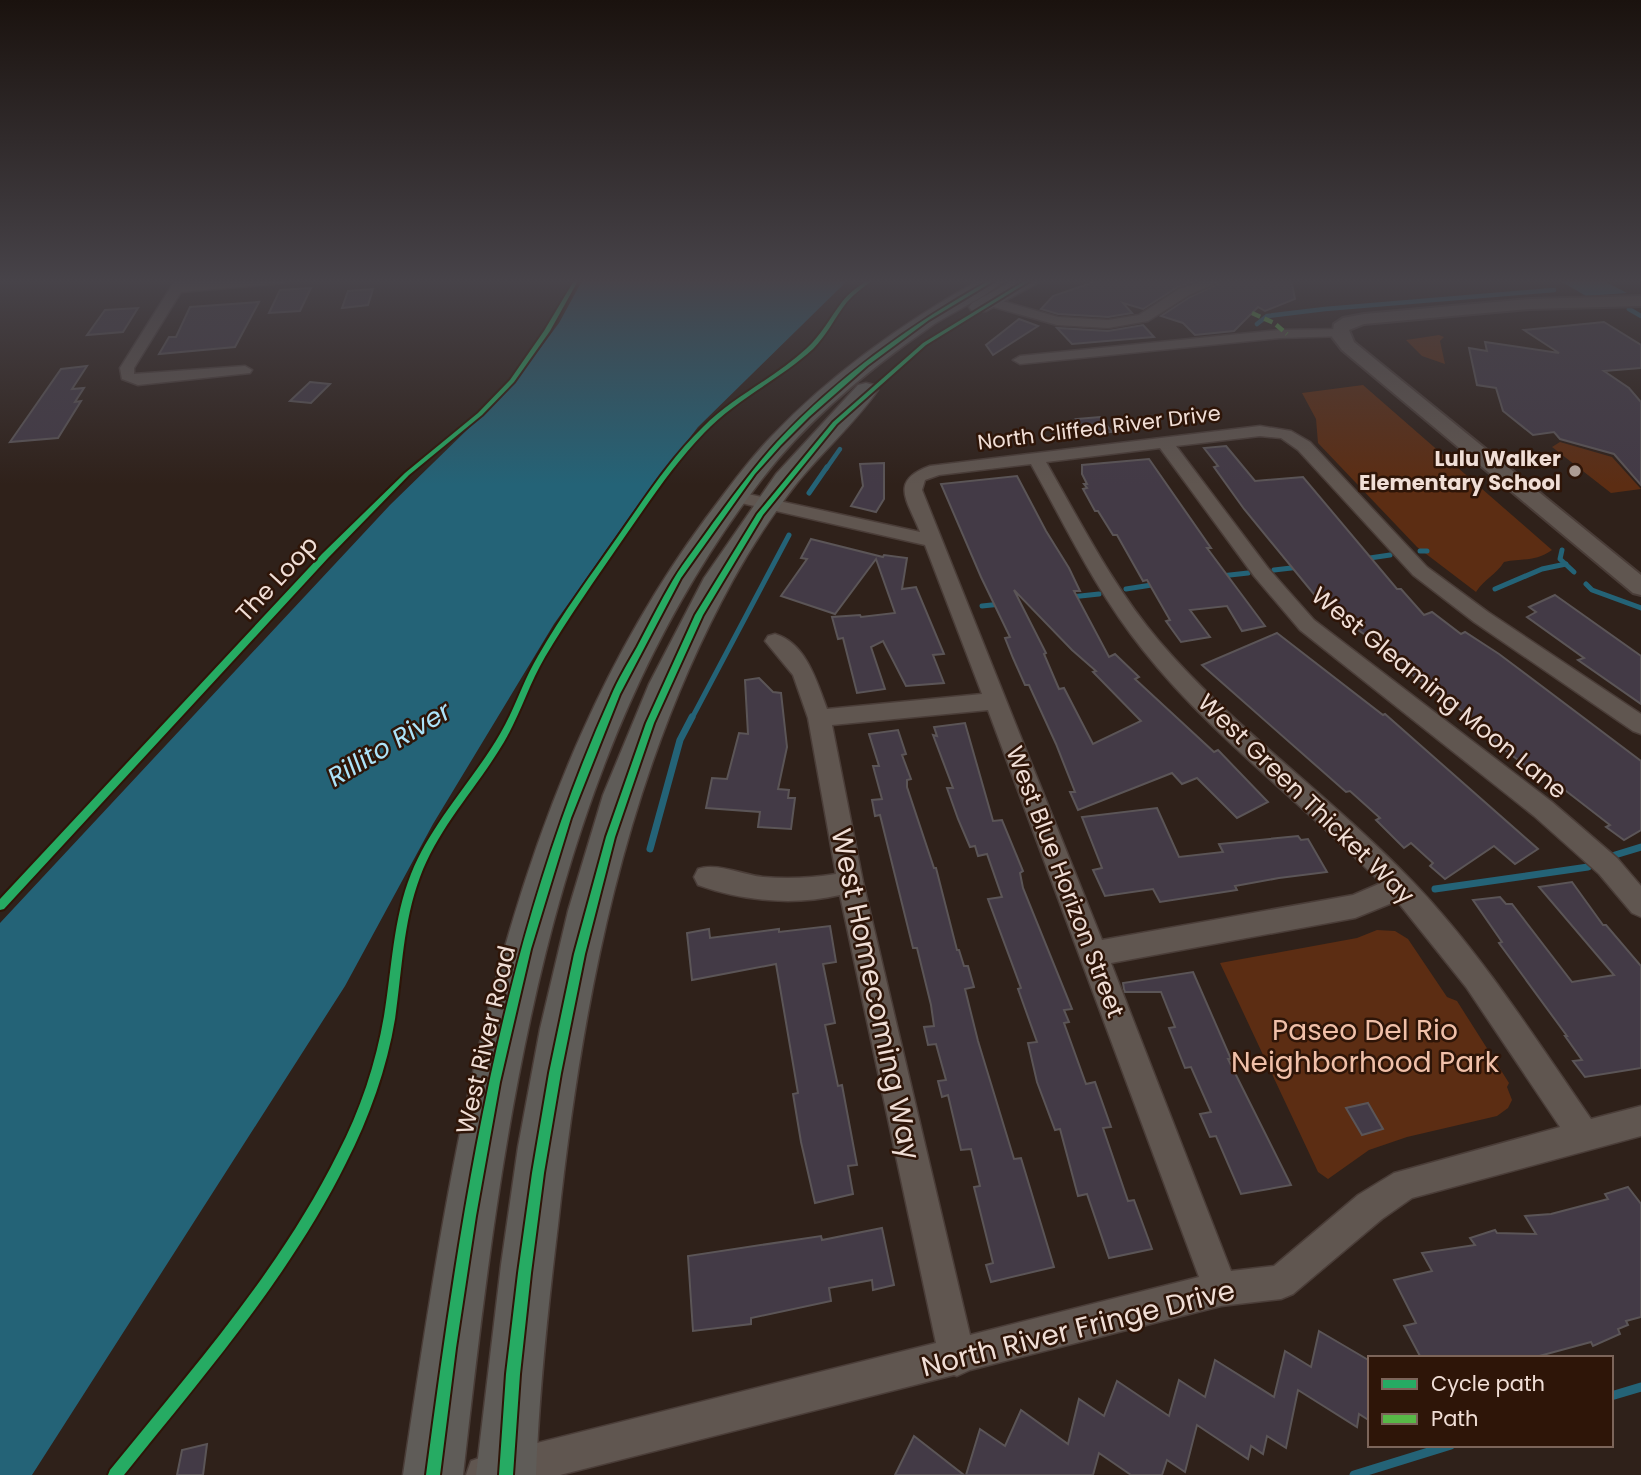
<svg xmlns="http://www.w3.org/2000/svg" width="1641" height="1475" font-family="Poppins,sans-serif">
<rect width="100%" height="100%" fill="#2f211a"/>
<g fill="#5c2d13">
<polygon points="1439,335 1444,337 1440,341 1445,364 1422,356 1406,340"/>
<path d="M1363,385L1552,550C1535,562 1524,558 1504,562C1496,575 1484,579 1476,592L1417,547L1318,443L1316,419L1302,393Z"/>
<polygon points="1560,442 1612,457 1641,489 1611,493 1552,447"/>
<polygon points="1377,930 1395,931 1408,939 1447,997 1457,1001 1509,1083 1507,1087 1512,1100 1508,1108 1497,1116 1407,1137 1369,1150 1328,1179 1318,1172 1220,963 1357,938"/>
</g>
<g fill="#246377">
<polygon points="583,279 849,279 698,427 633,512 554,624 433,824 345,986 32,1475 0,1475 0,923 390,505 512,386 559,323"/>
<polygon points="1557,279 1600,279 1627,293 1586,296"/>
</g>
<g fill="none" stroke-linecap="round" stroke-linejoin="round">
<g stroke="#246377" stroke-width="4.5">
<polyline points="1629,309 1641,316"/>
<polyline points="1257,324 1267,316 1325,309 1554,290"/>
<polyline points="826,469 840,449"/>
</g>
<g stroke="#246377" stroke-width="5">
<polyline points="809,493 827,467"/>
<polyline points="1562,550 1560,559 1574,572"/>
<polyline points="1420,551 1427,551"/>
<polyline points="1363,559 1390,555"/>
<polyline points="1274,570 1300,567"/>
<polyline points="1221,576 1248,573"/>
<polyline points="1586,584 1592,590 1641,608"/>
<polyline points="1126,589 1158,584"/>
<polyline points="1495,589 1542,569 1566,564"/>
<polyline points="1071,597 1099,594"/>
<polyline points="982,606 1001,604"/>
<polyline points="692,718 789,535"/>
</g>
<g stroke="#246377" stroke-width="7">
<polyline points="650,849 680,740 692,717"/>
<polyline points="1615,855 1641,847"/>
<polyline points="1435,889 1588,867"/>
</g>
<g stroke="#246377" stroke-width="9">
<polyline points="1611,1396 1641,1387"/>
<polyline points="1354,1475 1451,1445"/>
</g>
</g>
<g fill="#433a46" stroke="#5b5557" stroke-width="2" fill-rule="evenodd">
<polygon points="1102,279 1201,279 1178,287 1143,309 1123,303 1132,313 1108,317 1058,314 1041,309 1053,296"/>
<polygon points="1228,279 1291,279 1295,299 1265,311 1258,307 1234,331 1195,335 1183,323 1161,316 1190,297"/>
<polygon points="311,288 300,311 269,313 280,290"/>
<polygon points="373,289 368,305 342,308 348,291"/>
<polygon points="259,302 235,347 159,354 169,337 176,337 190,307"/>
<polygon points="138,308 123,332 87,335 105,310"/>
<polygon points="1019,319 1038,326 993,355 986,345"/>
<polygon points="1604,322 1641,345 1641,368 1604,371 1629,388 1641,402 1641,485 1614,454 1560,439 1554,432 1533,435 1503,411 1496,388 1477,385 1469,348 1487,351 1485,342 1559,353 1524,330"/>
<polygon points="1143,325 1154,337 1072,344 1057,328 1108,331"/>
<polygon points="87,366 72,389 84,388 75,402 81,401 58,438 10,442 61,369"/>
<polygon points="310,382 330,384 311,403 290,401"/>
<polygon points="1100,417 1112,432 1087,434 1076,419"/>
<polygon points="1226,446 1255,481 1303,477 1397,589 1401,589 1424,615 1432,612 1461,634 1465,632 1499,654 1641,761 1641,830 1624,840 1606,827 1610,825 1530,763 1525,765 1487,737 1493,734 1407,671 1411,668 1322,604 1244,509 1214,467 1218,466 1204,448"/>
<polygon points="1149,459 1211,548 1207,548 1265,626 1242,631 1227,606 1190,610 1210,637 1181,642 1166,621 1170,620 1147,580 1143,581 1117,535 1113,535 1098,511 1095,511 1083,489 1087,488 1084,484 1087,484 1082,474 1082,465"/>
<polygon points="884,463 884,499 876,512 851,506 863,486 860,464"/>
<path d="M1017,476L1046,531L1069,568L1080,591H1074L1109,657L1115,654L1139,677L1135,679L1214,752L1218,750L1268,802L1237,818L1197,778L1182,784L1172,773L1078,810L1070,792H1075L1056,744L1029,685H1025L1013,658L1005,638L1010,637L981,577L941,484ZM1014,590L1072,650L1096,671L1093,672L1141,721L1093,744L1064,688L1059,689L1044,654L1046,653Z"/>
<polygon points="811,539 883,557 884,555 907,558 902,589 916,587 944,654 933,655 944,683 906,686 883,641 871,647 885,689 857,693 843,638 838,639 832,617 860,615 861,617 895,613 876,559 835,614 781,596 807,559 801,558"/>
<polygon points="1555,595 1641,656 1641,704 1578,660 1584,658 1527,617 1536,612 1529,607"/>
<polygon points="1277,633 1383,715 1385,714 1538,849 1515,864 1494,846 1445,879 1430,866 1433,863 1411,843 1404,848 1376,820 1380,818 1350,791 1346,792 1202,665"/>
<polygon points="759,678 773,692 781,693 787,747 778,789 789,790 788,798 795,798 791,829 758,827 760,812 706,808 712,778 727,779 739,733 748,734 745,680"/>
<polygon points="965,723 993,821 1002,820 1023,871 1020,873 1023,888 1072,1009 1064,1010 1069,1022 1064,1023 1086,1084 1095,1082 1111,1127 1103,1128 1128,1201 1134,1200 1152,1249 1109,1258 1087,1194 1078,1196 1060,1129 1055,1130 1037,1082 1028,1043 1037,1042 1018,989 1021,988 988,899 1002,897 987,854 978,856 975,846 970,847 958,819 947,788 953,788 933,735 937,736 934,727"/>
<polygon points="898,730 906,754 902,755 911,779 907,780 907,787 934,868 936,868 957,950 959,950 964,966 968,966 974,987 965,989 978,1041 1014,1159 1021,1158 1054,1267 991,1282 986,1265 993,1263 974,1187 980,1186 971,1149 961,1150 948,1095 942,1097 938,1081 946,1080 936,1044 928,1045 924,1027 934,1026 931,1005 917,948 913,948 880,815 875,816 872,800 882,799 873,766 879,766 869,734"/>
<polygon points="1157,808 1179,857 1223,852 1219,844 1298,836 1301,840 1308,839 1327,872 1279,878 1235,886 1237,890 1160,902 1153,889 1105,896 1093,870 1102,868 1082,817"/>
<polygon points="1572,882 1603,925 1606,925 1641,966 1641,1068 1585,1077 1573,1061 1582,1060 1565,1036 1567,1036 1499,943 1502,942 1473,900 1500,897 1506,904 1512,904 1572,982 1614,975 1539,887"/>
<polygon points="830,926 836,962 823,964 835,1023 825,1025 838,1086 842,1085 857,1165 848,1166 853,1194 815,1203 801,1142 793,1094 798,1093 776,964 692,980 687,933 709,929 710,938 779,929 779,932"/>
<polygon points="1193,972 1231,1059 1228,1059 1291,1185 1241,1194 1216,1136 1210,1137 1200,1114 1211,1112 1191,1067 1185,1068 1169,1028 1175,1027 1161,992 1125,992 1124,989 1123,983"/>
<polygon points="1368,1103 1383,1129 1362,1135 1346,1108"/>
<polygon points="1628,1187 1641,1204 1641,1317 1626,1321 1628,1325 1618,1329 1620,1334 1593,1346 1591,1342 1532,1358 1421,1358 1404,1326 1416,1323 1394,1280 1432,1271 1422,1253 1475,1245 1470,1238 1495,1230 1497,1233 1536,1234 1525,1216 1551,1214 1608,1199 1605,1194"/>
<polygon points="882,1228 894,1285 873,1290 872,1280 829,1288 831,1301 751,1318 751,1324 693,1331 688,1256 821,1236 822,1240"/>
<polygon points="1319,1331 1370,1361 1370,1421 1359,1414 1357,1427 1298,1390 1286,1448 1267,1436 1263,1454 1251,1446 1248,1459 1197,1425 1185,1472 1167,1460 1162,1475 1131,1475 1099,1453 1093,1475 966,1475 980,1429 1005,1446 1021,1410 1068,1444 1079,1399 1104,1416 1117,1381 1169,1416 1179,1380 1205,1397 1215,1360 1274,1397 1285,1351 1311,1367"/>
<polygon points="914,1436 964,1475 895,1475"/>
<polygon points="207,1444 203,1475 177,1475 182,1450"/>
</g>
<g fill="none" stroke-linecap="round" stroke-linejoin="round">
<g stroke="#4a3d38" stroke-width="3">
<g id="minor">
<polygon points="176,279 188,279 186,283 239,279 289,279 283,283 181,292 134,368 134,374 245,366 252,370 250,373 138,385 122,379 120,368"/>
<polygon points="1208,279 1226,279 1189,295 1148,321 1108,328 1057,325 983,304 981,301 988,297 1058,317 1108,320 1139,315 1179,289"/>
<polygon points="1341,329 1346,330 1346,336 1280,338 1020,364 1013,360 1020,356 1280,330"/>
<path d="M1260,426L1291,431L1310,442L1427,567L1488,612L1641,714V734L1633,731L1474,622L1413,575L1298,450L1281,438L1260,436L1176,446L1268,568L1314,620L1552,802L1617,858L1641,886V917L1632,913L1599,874L1534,816L1300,630L1254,576L1160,448L1046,462C1081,523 1113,587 1159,641C1235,730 1332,797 1413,882C1481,953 1535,1038 1591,1119L1641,1106V1136L1412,1198L1382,1219L1293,1294L1281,1299L1221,1306L970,1370L957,1376L954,1375L560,1475H466L471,1461L485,1456L936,1343L840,895C793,906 743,901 698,885L694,877L698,869C716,862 743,875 763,877C787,879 812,878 836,874L808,718L793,675L765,641L768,636L775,634C806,643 817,682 827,709L982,694L925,545L728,500L725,496L728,492L734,491L920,532C908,501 888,481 930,466ZM1031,464C1066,527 1097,593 1143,650C1212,737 1304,804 1381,883L1353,895L1102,940L922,490L925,480L939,475ZM988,710L1199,1277L970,1335L863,882L832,725ZM1397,901L1466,987L1560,1127L1394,1173L1358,1195L1274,1266L1231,1271L1111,963L1355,918Z"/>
</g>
</g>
<g stroke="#4a3d38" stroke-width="4">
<polygon id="tertiary" points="1641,296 1641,306 1530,309 1364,324 1349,330 1354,342 1641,575 1641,595 1633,593 1342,350 1332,337 1334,324 1343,318 1364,314 1530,299"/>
</g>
<g stroke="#4a3d38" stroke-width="3">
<g id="primary">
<path d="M981,279H1005C991,295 950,313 930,327C868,370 808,419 762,479C544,761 502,1132 463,1475H403C452,1146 503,793 706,518C727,490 747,462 771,437C832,373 904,322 981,279Z"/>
<polygon points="1016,279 1041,279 1038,283 986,311 972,311 969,307 972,303"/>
<path d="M866,383L874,385L878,390C855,423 823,451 797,483C775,511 750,549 733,580C624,778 582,1002 558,1225C548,1308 539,1391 536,1475H476L501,1265L518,1147L540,1029L568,911L603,795L649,684L704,578L776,474L858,385Z"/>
</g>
</g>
<use href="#minor" fill="#605650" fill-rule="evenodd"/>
<use href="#tertiary" fill="#605650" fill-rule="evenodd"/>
<use href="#primary" fill="#5f5c58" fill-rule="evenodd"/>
<polyline stroke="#58b947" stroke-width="4.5" stroke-dasharray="9 4.5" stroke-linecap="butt" points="1252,313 1274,323 1287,334"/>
<g stroke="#2e1508" stroke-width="4">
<g id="cycleway">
<polygon points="575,279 579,279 550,331 514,382 482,415 409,475 328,558 4,909 0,910 0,899 322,554 405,473 478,413 510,380 544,331"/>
<path d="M869,279H874C865,286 855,293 847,302C835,317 827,335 813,349C779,380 736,399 704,433C672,466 647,505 621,542C595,580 568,618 545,657C529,684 520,715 504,742C477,788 439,826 420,877C403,922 402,972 395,1019C387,1068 369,1118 346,1163C289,1278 204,1375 124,1475H108L110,1470C192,1369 280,1270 338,1153C360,1111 376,1063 384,1016C392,969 393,919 411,874C432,822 472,782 500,734C515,709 523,681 538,656C562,614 591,575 619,535C645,498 670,459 703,427C734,396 775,378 807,348C821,335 830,318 842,302C849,293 859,286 869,279Z"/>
<path d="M992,279H997L929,320L867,366L809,417L781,445L755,474L681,578L620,694L571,818L531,949L500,1082L476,1216L456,1348L440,1475H426C461,1210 500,942 611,696C618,679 628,663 637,647C649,624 660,602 673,580C685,560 700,542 713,523C734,495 754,467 777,442C840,375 913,323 992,279Z"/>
<polygon points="1028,279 1033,279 926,345 837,424 763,515 703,615 654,723 615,837 585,954 561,1073 544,1173 531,1273 520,1374 513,1475 499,1475 506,1374 518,1273 532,1173 549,1073 574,954 606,837 646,723 695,615 757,514 833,422 923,343"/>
</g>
</g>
<use href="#cycleway" fill="#26ab63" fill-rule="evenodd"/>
</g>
<linearGradient id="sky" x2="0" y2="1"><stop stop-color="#1a120e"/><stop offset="0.58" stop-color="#474349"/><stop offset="1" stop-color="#474349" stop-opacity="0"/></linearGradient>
<rect width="1641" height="485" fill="url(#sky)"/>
<circle fill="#ac9c94" stroke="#2e1508" stroke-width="2.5" cx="1575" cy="471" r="7"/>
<g text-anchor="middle" stroke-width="5" stroke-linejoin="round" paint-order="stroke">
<g font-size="21" fill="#f0ded6" stroke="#2e1508">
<text transform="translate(1099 428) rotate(-7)" y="7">North Cliffed River Drive</text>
</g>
<g font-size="21" font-weight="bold" fill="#f0ded6" stroke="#2e1508" text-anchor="end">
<text x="1561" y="466">Lulu Walker<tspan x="1561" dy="24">Elementary School</tspan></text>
</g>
<g font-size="24" fill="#f0ded6" stroke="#2e1508">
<text transform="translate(277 579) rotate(-47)" y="8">The Loop</text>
<text transform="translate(1439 693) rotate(39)" y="8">West Gleaming Moon Lane</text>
<text transform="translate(1306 799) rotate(44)" y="8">West Green Thicket Way</text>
<text transform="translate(1065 882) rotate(69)" y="8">West Blue Horizon Street</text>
<text transform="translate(486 1040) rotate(-77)" y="8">West River Road</text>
</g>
<g font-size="26" font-style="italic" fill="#ade3f9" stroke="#2e1508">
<text transform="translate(389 744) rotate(-31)" y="9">Rillito River</text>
</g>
<g font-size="28" fill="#f0ded6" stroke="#2e1508">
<text transform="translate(876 994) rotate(78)" y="10">West Homecoming Way</text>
<text transform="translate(1078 1328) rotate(-14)" y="10">North River Fringe Drive</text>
</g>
<g font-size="28" fill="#f0c0a9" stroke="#2e1508">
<text x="1365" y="1040">Paseo Del Rio<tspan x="1365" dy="32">Neighborhood Park</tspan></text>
</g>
</g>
<rect x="1368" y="1356" width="245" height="91" fill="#2e1508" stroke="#7c655a" stroke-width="2"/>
<rect x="1382" y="1379" width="35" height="10" fill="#26ab63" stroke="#7c655a" stroke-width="2"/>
<text x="1431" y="1391" font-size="21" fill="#f0ded6">Cycle path</text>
<rect x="1382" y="1414" width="35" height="10" fill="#58b947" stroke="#7c655a" stroke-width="2"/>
<text x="1431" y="1426" font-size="21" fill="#f0ded6">Path</text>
</svg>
